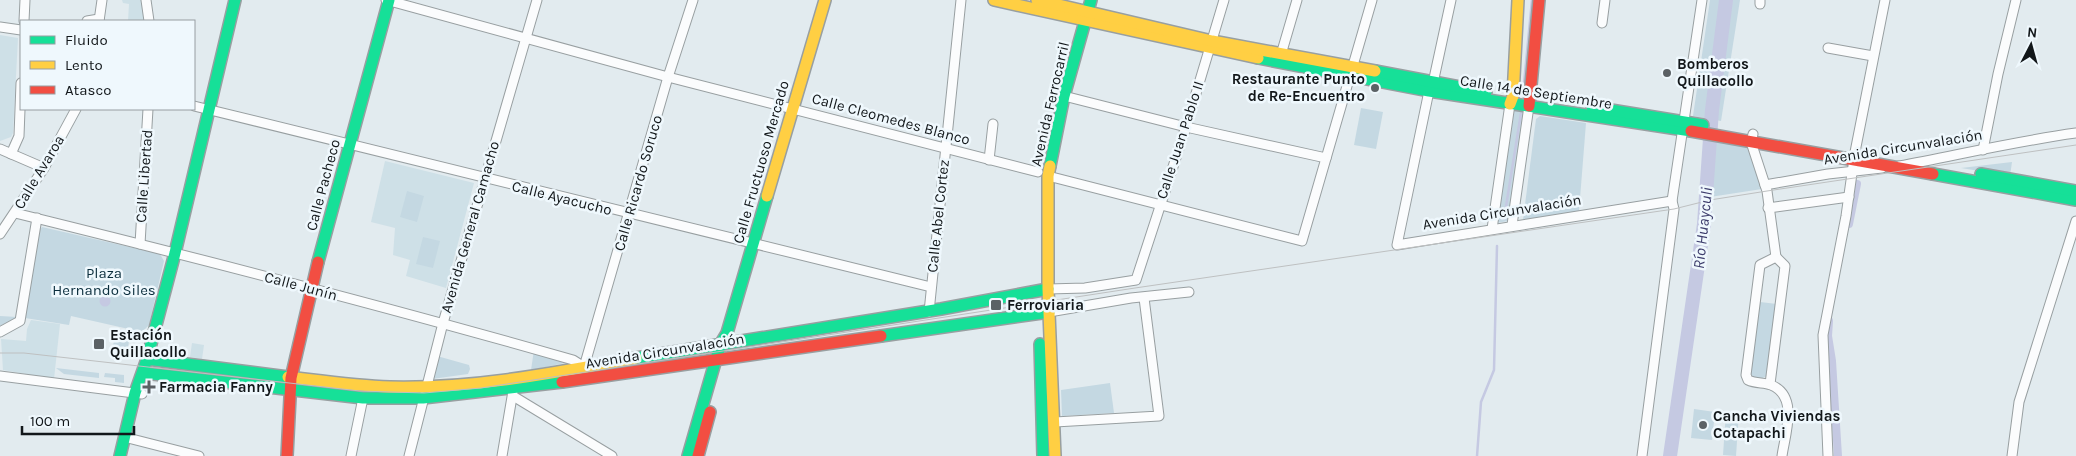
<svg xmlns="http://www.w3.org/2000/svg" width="2076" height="456" font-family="Karla,sans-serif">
<rect width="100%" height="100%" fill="#e2ebef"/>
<g fill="#cee0e7">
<polygon points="122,0 141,0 145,21 128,21 129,4 123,3"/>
<polygon points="0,35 18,38 13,133 11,137 0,141"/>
<polygon points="385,161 474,183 446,288 406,276 410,260 393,255 395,228 371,222"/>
<polygon points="31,320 60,324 54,379 3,370 1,339 26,341 27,329"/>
<polygon points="192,343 204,345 202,359 190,357"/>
</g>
<g fill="#c4d8e2">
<polygon points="1710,0 1740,0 1721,121 1693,116"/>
<polygon points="1361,108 1383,112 1376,149 1354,145"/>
<polygon points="1514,108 1525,110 1508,221 1496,223"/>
<polygon points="1540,116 1586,123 1579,211 1523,220 1536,119"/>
<polygon points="1714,141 1749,147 1762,189 1710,197"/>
<polygon points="2012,162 2010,176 1961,168"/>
<polygon points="407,191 424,196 417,222 400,217"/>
<polygon points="42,227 160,254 164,261 149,325 142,332 71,316 69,325 25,318 37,233"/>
<polygon points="423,237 440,241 433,268 416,264"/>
<polygon points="1760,302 1777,304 1767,376 1760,379 1755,379 1750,373"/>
<polygon points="0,316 17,317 0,326"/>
<polygon points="114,339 129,340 128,349 113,347"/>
<polygon points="534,350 570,362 531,370"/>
<polygon points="437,356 469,365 470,369 468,374 432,379"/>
<polygon points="56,368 99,373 99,378 64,374"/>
<polygon points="105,373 124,375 124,383 115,382 115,378 104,377"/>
<polygon points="1110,383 1114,413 1062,416 1061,390"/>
<polygon points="1694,409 1715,412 1712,440 1691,438"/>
<polygon points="1726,411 1739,412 1736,456 1723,455"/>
</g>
<circle fill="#c5c9e2" cx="105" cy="301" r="5.5"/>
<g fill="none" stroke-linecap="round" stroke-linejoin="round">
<g stroke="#c5c9e2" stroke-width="2.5">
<polyline points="1523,94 1532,0"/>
<polyline points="1504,219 1521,113"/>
<polyline points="1477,456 1481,402 1494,370 1497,246"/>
</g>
<g stroke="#c5c9e2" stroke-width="8">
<polyline points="1849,224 1857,184"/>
<polyline points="1829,321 1828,336 1832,361 1838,456"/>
</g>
<polyline stroke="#c5c9e2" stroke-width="14" points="1670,456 1704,224 1712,110 1726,0"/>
<g stroke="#989fa1" stroke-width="11">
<g id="street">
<polyline points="146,0 149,21"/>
<polyline points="386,0 668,77 1038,172"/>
<polyline points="1451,0 1433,83 1429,91 1397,245 1672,201"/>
<polyline points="1760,4 1760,0"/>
<polyline points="24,21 25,0"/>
<polyline points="87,21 99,19"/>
<polyline points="99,21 102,0"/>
<polyline points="1602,23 1605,0"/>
<polyline points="0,27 21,30"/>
<polyline points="1828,48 1873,56"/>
<polyline points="1280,58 1297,0"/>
<polyline points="1064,96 1186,127 1326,158"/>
<polyline points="194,106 931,287"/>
<polyline points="1753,134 1751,142 1767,191 1776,257"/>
<polyline points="0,149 44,168"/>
<polyline points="1983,150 1998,74 2016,0"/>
<polyline points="11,154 19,136 21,83"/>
<polyline points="989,160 993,124"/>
<path d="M1899,166C1958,155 2017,141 2076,133"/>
<polyline points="1048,176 1302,241 1372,0"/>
<polyline points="1765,185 1828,174 1882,168"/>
<polyline points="1768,208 1849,197"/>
<path d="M15,213C202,259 388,307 573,360L584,367L668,77L693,0"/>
<polyline points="1512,225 1529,106"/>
<polyline points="1492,229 1510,104"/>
<polyline points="0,234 44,168 76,109"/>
<polyline points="140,244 148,109"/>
<polyline points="1048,289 1085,288 1136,280 1186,127 1224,0"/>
<polyline points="929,312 961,0"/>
<polyline points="1049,312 1131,298 1189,292"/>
<polyline points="0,332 20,321 37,218"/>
<polyline points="0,376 142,394"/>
<path d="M1770,384L1785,266L1776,257L1760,265L1746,375L1748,380C1756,384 1764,382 1771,385C1799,396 1785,434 1782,456"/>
<polyline points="513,396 612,456"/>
<polyline points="1055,422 1159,416 1144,298"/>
<polyline points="124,437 199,456"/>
<polyline points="351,456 363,398"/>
<polyline points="409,456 443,323 537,0"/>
<polyline points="502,456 513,391"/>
<polyline points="1642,456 1674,209 1672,201 1702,0"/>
<polyline points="1828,456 1823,335 1846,216 1855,152 1885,0"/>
<polyline points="2012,456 2019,402 2076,221"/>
</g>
</g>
<g stroke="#989fa1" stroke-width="14">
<g id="fast">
<polyline points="1258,58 1429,91 1691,131"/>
<polyline points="1375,71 1486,92"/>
<polyline points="1592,107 1703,125"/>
<polyline points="1050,166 1064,96 1091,0"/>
<polyline points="1933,174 2076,200"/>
<polyline points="1981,174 2076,191"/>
<polyline points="318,262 389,0"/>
<polyline points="881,336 1049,312"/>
<polyline points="1040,344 1043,456"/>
<polyline points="636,358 941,309 1048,289"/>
<polyline points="147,359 175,253 235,0"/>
<polyline points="144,373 363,398 423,398 562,382"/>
<polyline points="120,456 135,393 147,359 288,377"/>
<polyline points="688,456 716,359 721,343 727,333 767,196"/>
</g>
</g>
<g stroke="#989fa1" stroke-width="14">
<g id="slow">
<polyline points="994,0 1258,58"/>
<polyline points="1037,0 1212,41 1375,71"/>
<polyline points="1510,104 1513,96 1518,0"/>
<polyline points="1050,166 1048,176 1048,289 1055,456"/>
<polyline points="767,196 825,0"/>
<path d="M288,377C322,381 356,386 390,387C473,389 555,373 636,358"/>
</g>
</g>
<g stroke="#989fa1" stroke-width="14">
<g id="jam">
<polyline points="1529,106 1539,0"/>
<polyline points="1691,131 1933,174"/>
<polyline points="562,382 881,336"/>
<polyline points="287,456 291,378 318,262"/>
<polyline points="698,456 710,412"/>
</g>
</g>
<use href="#street" stroke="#fbfcfd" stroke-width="9"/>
<use href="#fast" stroke="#16e098" stroke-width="11"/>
<use href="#slow" stroke="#ffcf43" stroke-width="11"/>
<use href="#jam" stroke="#f24e42" stroke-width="11"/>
<polyline stroke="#bec0c1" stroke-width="1" points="0,353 24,353 360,391 424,393 481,388 1135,288 1674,209 1710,200 1767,191 2076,145"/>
</g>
<g fill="#5b6165" stroke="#eff8fd" stroke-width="2">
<circle cx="1667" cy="73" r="5"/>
<circle cx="1375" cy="88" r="5"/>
<rect x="990" y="299" width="12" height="12" rx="2.5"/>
<rect x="93" y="338" width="12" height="12" rx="2.5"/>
<path d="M146.5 379.5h5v5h5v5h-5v5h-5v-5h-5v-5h5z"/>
<circle cx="1703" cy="425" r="5"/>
</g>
<g text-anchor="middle" stroke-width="5" stroke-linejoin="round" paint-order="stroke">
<g font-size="15" font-weight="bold" fill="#12171a" stroke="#eff8fd" text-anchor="start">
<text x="1677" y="69">Bomberos<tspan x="1677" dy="17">Quillacollo</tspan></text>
<text x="1365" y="84" text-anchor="end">Restaurante Punto<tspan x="1365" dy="17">de Re-Encuentro</tspan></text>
<text x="1007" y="310">Ferroviaria</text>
<text x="110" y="340">Estación<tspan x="110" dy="17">Quillacollo</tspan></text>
<text x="159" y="392">Farmacia Fanny</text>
<text x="1713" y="421">Cancha Viviendas<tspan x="1713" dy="17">Cotapachi</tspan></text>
</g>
<g font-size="15" fill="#12171a" stroke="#eff8fd">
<text transform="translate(1536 92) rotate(9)" y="5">Calle 14 de Septiembre</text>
<text transform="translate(1050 104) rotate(-77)" y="5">Avenida Ferrocarril</text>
<text transform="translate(891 119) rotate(15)" y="5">Calle Cleomedes Blanco</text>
<text transform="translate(1180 140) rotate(-72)" y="5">Calle Juan Pablo II</text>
<text transform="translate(1903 147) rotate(-9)" y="5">Avenida Circunvalación</text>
<text transform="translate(761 162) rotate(-74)" y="5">Calle Fructuoso Mercado</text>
<text transform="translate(39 172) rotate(-59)" y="5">Calle Avaroa</text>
<text transform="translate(144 176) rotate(-86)" y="5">Calle Libertad</text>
<text transform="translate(638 183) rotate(-74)" y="5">Calle Ricardo Soruco</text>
<text transform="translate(323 185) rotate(-75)" y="5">Calle Pacheco</text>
<text transform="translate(562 198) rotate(14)" y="5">Calle Ayacucho</text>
<text transform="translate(1502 212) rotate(-9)" y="5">Avenida Circunvalación</text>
<text transform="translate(938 216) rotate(-84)" y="5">Calle Abel Cortez</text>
<text transform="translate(470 227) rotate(-74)" y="5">Avenida General Camacho</text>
<text transform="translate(301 286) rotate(15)" y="5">Calle Junín</text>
<text transform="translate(665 351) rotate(-9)" y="5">Avenida Circunvalación</text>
</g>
<g font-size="15" fill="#0b2e3d" stroke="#eff8fd">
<text x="104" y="278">Plaza<tspan x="104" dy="17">Hernando Siles</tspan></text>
</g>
<g font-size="16" font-style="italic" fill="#3e3e6d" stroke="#eff8fd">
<text transform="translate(1702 228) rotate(-84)" y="6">Río Huayculi</text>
</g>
</g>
<rect x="20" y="20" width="175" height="90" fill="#eff8fd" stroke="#979ea2"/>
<rect x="30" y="36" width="25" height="8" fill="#16e098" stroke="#979ea2"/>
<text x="65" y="45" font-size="15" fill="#12171a">Fluido</text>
<rect x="30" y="61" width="25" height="8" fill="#ffcf43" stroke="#979ea2"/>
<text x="65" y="70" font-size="15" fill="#12171a">Lento</text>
<rect x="30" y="86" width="25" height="8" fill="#f24e42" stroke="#979ea2"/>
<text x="65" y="95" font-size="15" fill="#12171a">Atasco</text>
<g transform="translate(2031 45) rotate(6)" stroke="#eff8fd" stroke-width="4" paint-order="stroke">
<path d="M0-4L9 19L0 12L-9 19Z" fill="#12171a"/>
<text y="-8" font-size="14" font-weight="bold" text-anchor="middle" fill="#12171a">N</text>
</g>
<path d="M22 426v8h112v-8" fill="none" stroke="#12171a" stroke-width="2.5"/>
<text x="30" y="426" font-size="15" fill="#12171a" stroke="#eff8fd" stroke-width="4" paint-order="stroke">100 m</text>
</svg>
